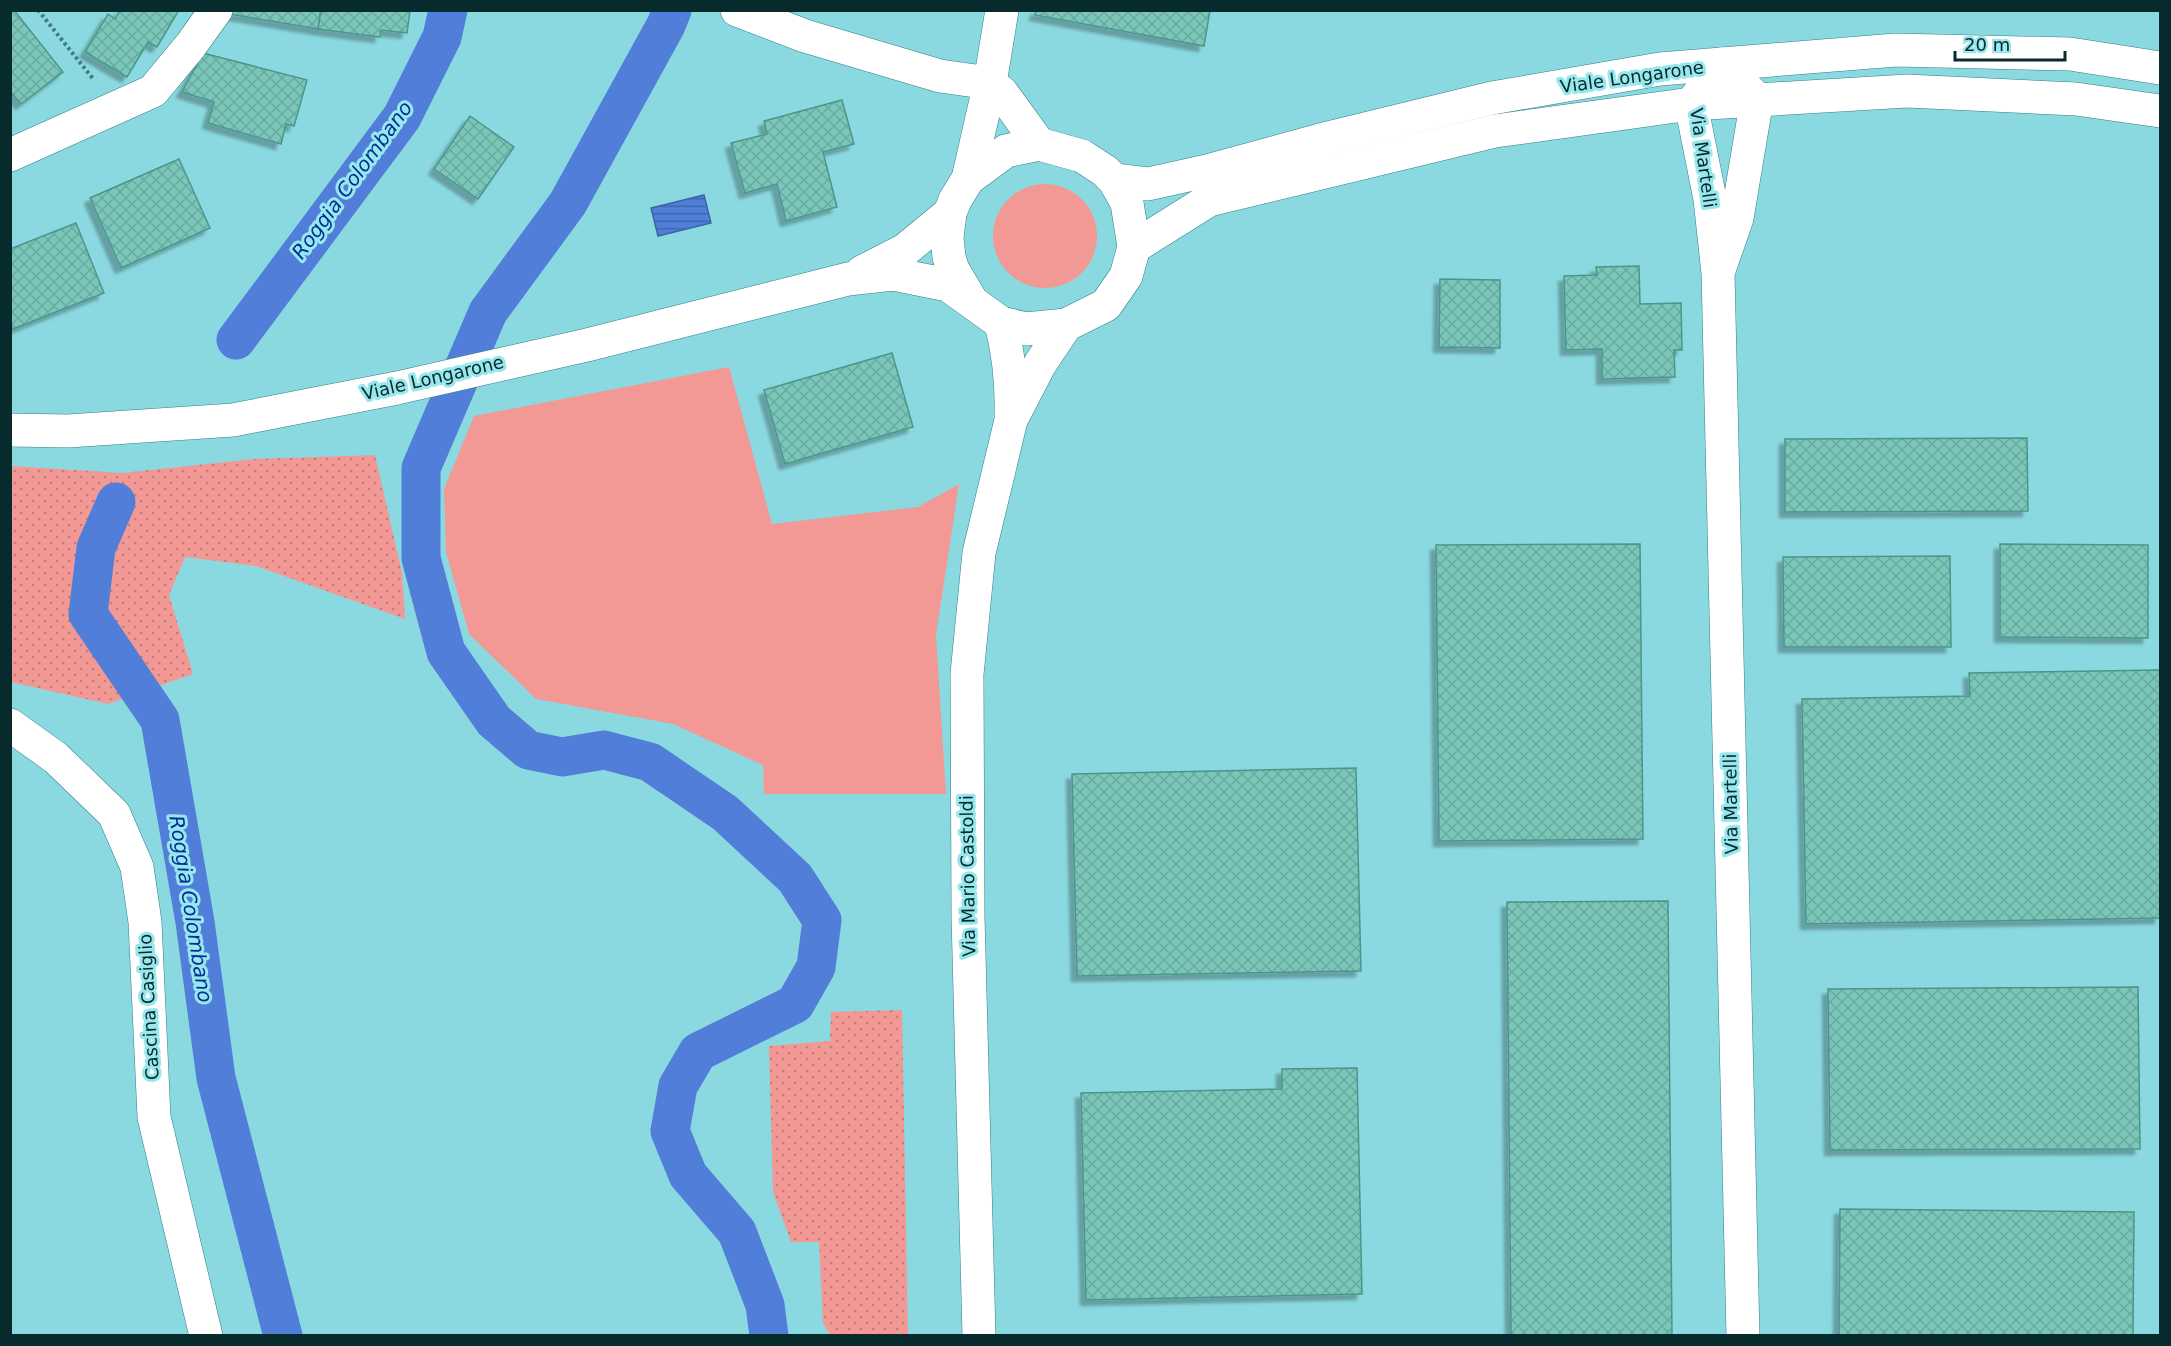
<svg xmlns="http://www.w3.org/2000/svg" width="2171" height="1346" font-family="'DejaVu Sans',sans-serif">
<defs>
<pattern id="garden-dots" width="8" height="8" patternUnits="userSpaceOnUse" patternTransform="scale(1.5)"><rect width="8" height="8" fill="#f39995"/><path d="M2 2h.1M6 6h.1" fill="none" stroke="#c37d7a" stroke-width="1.8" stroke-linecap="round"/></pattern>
<pattern id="water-rules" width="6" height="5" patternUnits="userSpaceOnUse" patternTransform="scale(1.5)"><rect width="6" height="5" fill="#507ed8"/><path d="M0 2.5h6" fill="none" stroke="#4067b0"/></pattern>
<pattern id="building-cross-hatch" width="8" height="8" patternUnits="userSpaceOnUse" patternTransform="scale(1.5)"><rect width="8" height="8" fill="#7ac6b9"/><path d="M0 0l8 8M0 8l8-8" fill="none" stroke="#68aa9f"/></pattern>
<filter id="shadow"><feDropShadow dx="-5.5" dy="5.5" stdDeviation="1.5" flood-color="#0004"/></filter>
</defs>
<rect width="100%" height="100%" fill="#8bd9e0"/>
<g fill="#f39995">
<circle cx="1045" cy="236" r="52"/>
<polygon points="729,367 772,524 918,507 959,484 936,635 946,794 764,794 763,765 673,724 536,699 469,634 446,552 444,489 474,416"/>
</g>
<g fill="url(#garden-dots)">
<polygon points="375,455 402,573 405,619 256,566 185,557 169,595 193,674 108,704 11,682 11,466 122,473 254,459"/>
<polygon points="902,1010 908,1335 830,1335 823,1323 819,1242 791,1242 773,1192 769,1046 830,1041 831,1012"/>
</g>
<polygon fill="url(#water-rules)" stroke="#3a65a5" stroke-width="1.5" points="704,195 711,223 658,236 651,208"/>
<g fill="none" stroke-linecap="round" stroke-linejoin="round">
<g stroke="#507ed8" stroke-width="39">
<polyline points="672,10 666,25 568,203 488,312 421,468 421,558 446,652 494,721 528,750 562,757 604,750 650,762 725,813 795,878 822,920 816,967 795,1004 698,1052 678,1086 670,1131 688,1175 737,1232 765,1305 769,1336"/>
<polyline points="236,340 402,117 442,37 448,10"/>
<polyline points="116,502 96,548 88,614 160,720 195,922 216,1078 283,1336"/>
</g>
</g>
<g fill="url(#building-cross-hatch)" stroke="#4b968b" stroke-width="1.5" filter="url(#shadow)">
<polygon points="10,10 14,10 63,72 21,104 10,91"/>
<polygon points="120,10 179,10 157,47 148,42 127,77 85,52 108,14 115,19"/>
<polygon points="231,10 321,10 318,29 229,14"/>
<polygon points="321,10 410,10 407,33 381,30 380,37 318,29"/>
<polygon points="1036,10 1210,10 1204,46 1035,15"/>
<polygon points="203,53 307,80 294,126 286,124 281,144 208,123 214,102 182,92"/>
<polygon points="842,100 854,144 823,152 837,207 786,221 777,184 745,193 731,143 767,134 764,121"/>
<polygon points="470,116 514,147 478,199 434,169"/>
<polygon points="179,159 210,228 121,268 90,198"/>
<polygon points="76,223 104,293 13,329 10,323 10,249"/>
<polygon points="1639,266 1640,304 1681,303 1682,350 1674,350 1675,377 1602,379 1602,349 1566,350 1564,276 1597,275 1596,267"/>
<polygon points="1440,279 1500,280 1500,348 1439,347"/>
<polygon points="892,353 913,427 785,464 764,390"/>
<polygon points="2027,438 2028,511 1785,512 1785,439"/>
<polygon points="1640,544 1643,839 1439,841 1436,545"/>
<polygon points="2000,544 2148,545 2148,638 2000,637"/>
<polygon points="1950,556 1951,647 1784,647 1783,557"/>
<polygon points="2160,670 2160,918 1806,924 1802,699 1970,696 1969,673"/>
<polygon points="1356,768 1361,971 1077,976 1072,774"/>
<polygon points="1668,901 1672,1336 1511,1336 1507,902"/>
<polygon points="2138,987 2140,1149 1830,1150 1828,989"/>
<polygon points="1357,1068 1362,1294 1086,1300 1081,1093 1282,1089 1282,1069"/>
<polygon points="1840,1209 2134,1212 2133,1336 1839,1336"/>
</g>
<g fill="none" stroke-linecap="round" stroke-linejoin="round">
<g stroke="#2f7f86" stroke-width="34">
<g id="minor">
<polyline points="737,10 805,36 940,76 990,83 1002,93 1039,144"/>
<polyline points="10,155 153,91 191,45 216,10"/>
<polyline points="968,179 990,83 1002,10"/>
<polyline points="1718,273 1737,218 1757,99 1722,64 1691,104 1710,199 1718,273 1743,1336"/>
<path d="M1001,323C1009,355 1012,382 1011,415"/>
<polyline points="10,725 56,758 114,814 137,867 145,922 154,1117 206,1336"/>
<polyline points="979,1336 968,916 967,674 979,553 1011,420 1040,364 1066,325"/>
</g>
</g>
<g stroke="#2f7f86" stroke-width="34">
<g id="secondary">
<polyline points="1114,180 1148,184 1211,170 1328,138 1492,98 1660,69 1896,50 2070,54 2160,68"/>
<polyline points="1134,247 1209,200 1495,131 1691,104 1907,91 2076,99 2160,111"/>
<polyline points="862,272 905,250 950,213"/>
<polyline points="10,430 68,431 233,420 397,388 587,345 848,279 893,274 948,285 1001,323 1026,329 1066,325 1106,305 1126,276 1134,247 1127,203 1114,180 1105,171 1082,156 1039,144 1006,151 968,179 955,200 950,213 947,238 949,257 953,270 972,302"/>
</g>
</g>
<polyline stroke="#447b80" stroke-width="4" stroke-dasharray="3 3" stroke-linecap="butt" points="38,10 94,80"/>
<use href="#minor" stroke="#fff" stroke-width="33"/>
<use href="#secondary" stroke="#fff" stroke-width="33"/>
</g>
<g text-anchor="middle" stroke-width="6" stroke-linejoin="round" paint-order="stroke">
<g font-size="18" fill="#072a2d" stroke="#98e7ed">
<text transform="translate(1632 77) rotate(-8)" y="6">Viale Longarone</text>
<text transform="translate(1703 158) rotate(82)" y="6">Via Martelli</text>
<text transform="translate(433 378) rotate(-13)" y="6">Viale Longarone</text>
<text transform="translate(1731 804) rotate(-91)" y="6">Via Martelli</text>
<text transform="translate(968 876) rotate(-91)" y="6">Via Mario Castoldi</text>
<text transform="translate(149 1007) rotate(-93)" y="6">Cascina Casiglio</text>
</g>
<g font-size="20" font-style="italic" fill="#012f99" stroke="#98e7ed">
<text transform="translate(352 180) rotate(-54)" y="7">Roggia Colombano</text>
<text transform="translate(191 909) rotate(81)" y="7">Roggia Colombano</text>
</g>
</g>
<rect width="2171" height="1346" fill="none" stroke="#072a2d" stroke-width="24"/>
<path d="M1955 51v9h110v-9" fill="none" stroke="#072a2d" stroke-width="3"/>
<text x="1964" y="51" font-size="18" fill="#072a2d" stroke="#98e7ed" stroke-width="4.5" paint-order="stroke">20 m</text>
</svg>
